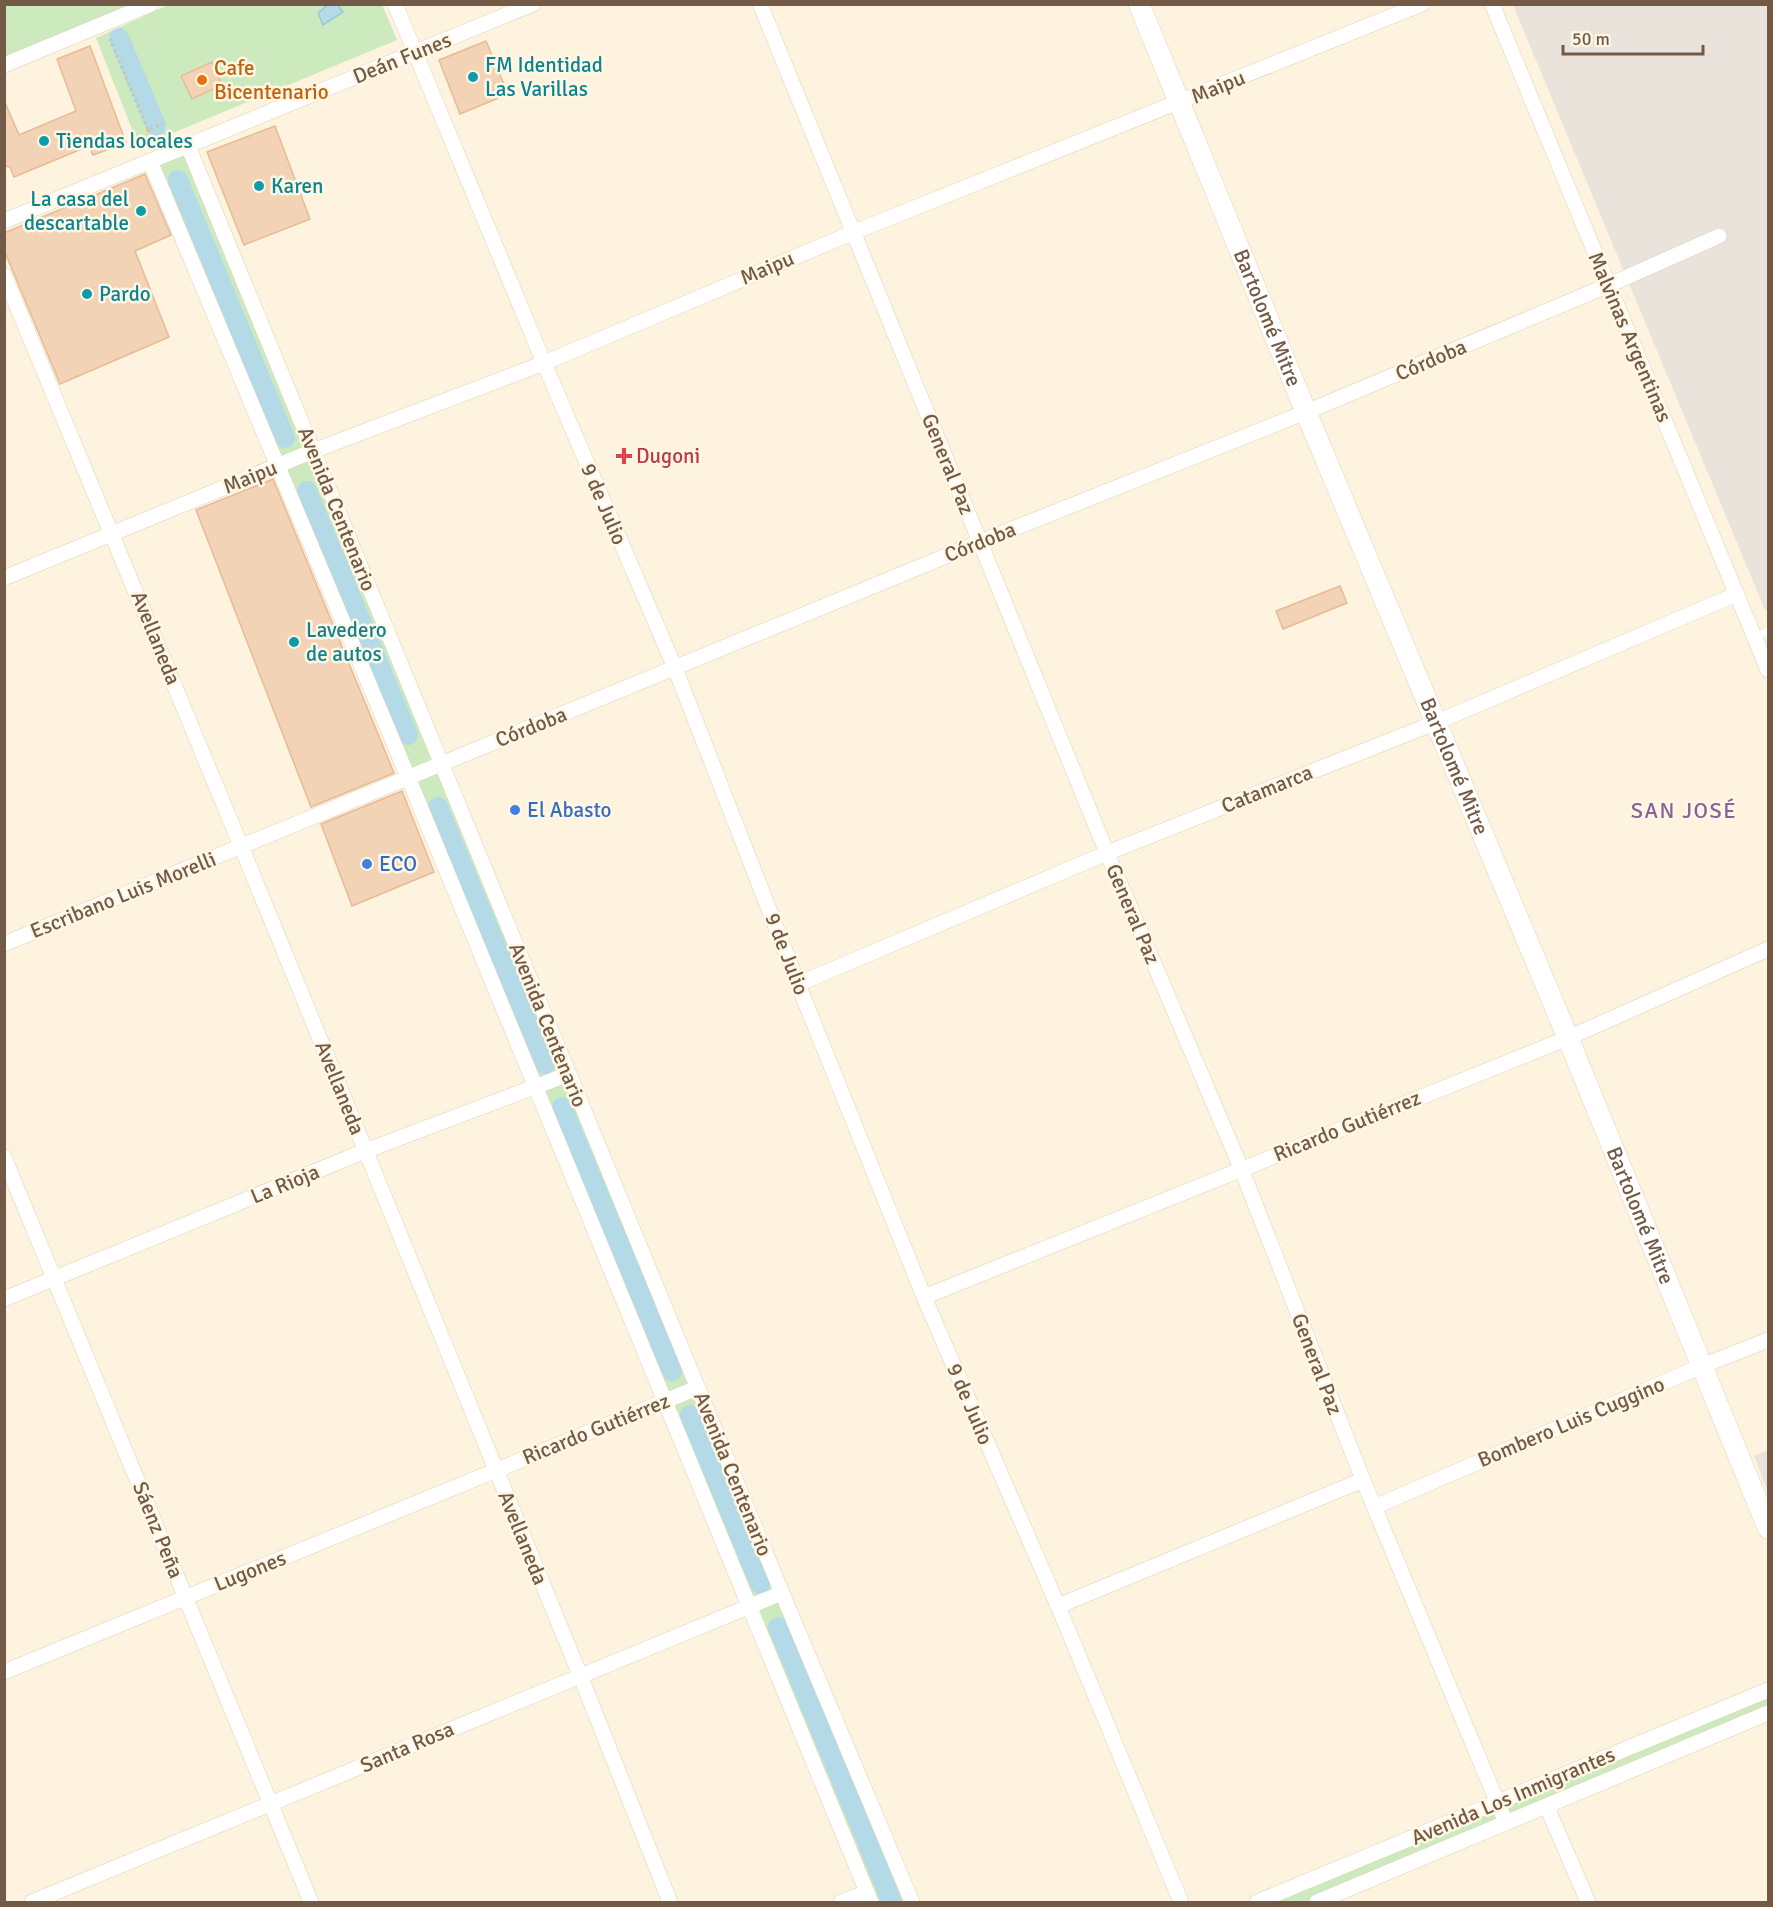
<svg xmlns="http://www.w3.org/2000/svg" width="1773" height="1907" font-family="Signika,sans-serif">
<rect width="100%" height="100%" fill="#fdf3de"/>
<g fill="#eae3db">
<polygon points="1513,5 1768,5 1768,609 1765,610"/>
<polygon points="1768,1450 1768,1492 1754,1456"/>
</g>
<g fill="#cceabd">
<polygon points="382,4 397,40 139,147 96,38 168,5"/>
<polygon points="5,5 151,5 5,65"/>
<polygon points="186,153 904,1902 876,1902 157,165"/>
<polygon points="1768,1696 1768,1707 1509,1817 1506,1806"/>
<polygon points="1494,1809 1499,1820 1306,1902 1273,1902"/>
</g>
<polygon fill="#b3dae6" stroke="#99c9d8" stroke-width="1.5" points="329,4 338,5 343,12 323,25 318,13"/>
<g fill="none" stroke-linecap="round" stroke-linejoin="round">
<g stroke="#b3dae6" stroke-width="20">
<polyline points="119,38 156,126"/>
<polyline points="178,180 285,438"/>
<polyline points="307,491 408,735"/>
<polyline points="438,807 545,1064"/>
<polyline points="562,1107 672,1371"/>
<polyline points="690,1415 760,1584"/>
<polyline points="778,1627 892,1902"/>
</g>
</g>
<g fill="#f3d3b5" stroke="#e6bb95" stroke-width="1.5">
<polygon points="486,41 508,94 460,114 439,60"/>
<polygon points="90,46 126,143 93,155 89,146 14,177 10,167 4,166 4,100 19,135 76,111 57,59"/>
<polygon points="212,62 222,85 192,99 181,76"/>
<polygon points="275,126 310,219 244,245 207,152"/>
<polygon points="145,174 171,235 135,251 169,337 60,384 4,250 4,233"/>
<polygon points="273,479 394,773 311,807 196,510"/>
<polygon points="1340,586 1347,603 1283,629 1276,611"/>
<polygon points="402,791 434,872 352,906 321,824"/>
</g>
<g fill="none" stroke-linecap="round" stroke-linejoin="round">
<g stroke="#e0d0ba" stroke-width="9">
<polyline id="service" points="1755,637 1768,631"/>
</g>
<g stroke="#e0d0ba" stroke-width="16">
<g id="minor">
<polyline points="395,4 544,363 675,668 798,984 924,1297 1058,1606 1181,1902"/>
<polyline points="760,4 1107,853 1241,1168 1363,1480 1506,1823"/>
<polyline points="1492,4 1768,670"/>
<polyline points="4,65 151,4"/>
<polyline points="188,146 782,1593 912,1902"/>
<polyline points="150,161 408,777 871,1902"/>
<polyline points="4,221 533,4"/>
<polyline points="4,275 241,846 580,1675 670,1902"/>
<polyline points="4,578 313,451 544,363 852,233 1422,4"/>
<polyline points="4,944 980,542 1306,412 1609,285 1719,236"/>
<polyline points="798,984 1107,853 1437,722 1737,594"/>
<polyline points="4,1157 311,1902"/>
<polyline points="924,1297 1568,1038 1768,949"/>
<polyline points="4,1299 365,1151 569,1074"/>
<polyline points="1374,1507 1702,1366 1768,1340"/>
<polyline points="1058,1606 1363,1480"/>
<polyline points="4,1672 697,1388"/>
<polyline points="1547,1807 1588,1902"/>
<polyline points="32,1902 782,1593"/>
<polyline points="841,1902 867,1892"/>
<polyline points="1257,1902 1768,1690"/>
<polyline points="1317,1902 1768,1713"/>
</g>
</g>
<g stroke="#e6d1b8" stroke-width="22">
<g id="secondary">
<path id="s1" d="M1139,4L1306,412L1568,1038L1768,1528"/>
</g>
</g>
<g stroke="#d7b699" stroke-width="3" stroke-dasharray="1.5 4.5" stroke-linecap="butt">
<polyline points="110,39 148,130 163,123"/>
<polyline points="148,130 153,142"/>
</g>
<use href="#service" stroke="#fff" stroke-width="8"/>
<use href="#minor" stroke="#fff" stroke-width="15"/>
<use href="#secondary" stroke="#fff" stroke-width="21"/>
</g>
<g fill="#0f9aa8" stroke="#fff7e5" stroke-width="2">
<circle cx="473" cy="77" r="6"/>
<circle cx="44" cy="141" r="6"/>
<circle cx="259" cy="186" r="6"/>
<circle cx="141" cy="211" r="6"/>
<circle cx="87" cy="294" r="6"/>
<circle cx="294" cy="642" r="6"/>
</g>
<circle fill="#e8710a" stroke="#fff7e5" stroke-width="2" cx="202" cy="80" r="6"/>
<path fill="#e0444e" stroke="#fff7e5" stroke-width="2" d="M621 447h6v6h6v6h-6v6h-6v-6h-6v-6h6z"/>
<g fill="#3f7fe0" stroke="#fff7e5" stroke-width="2">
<circle cx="515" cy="810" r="6"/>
<circle cx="367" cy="864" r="6"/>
</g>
<g text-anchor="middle" stroke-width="5" stroke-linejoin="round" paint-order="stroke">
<g font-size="21" fill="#735a46" stroke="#fff7e5">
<text transform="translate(402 58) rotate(-22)" y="7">Deán Funes</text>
<text transform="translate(1218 87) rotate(-22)" y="7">Maipu</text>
<text transform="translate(767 268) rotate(-23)" y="7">Maipu</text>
<text dy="7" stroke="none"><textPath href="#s1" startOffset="339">Bartolomé Mitre</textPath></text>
<text transform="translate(1630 337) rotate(67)" y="7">Malvinas Argentinas</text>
<text transform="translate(1431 360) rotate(-23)" y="7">Córdoba</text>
<text transform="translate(948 464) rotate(68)" y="7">General Paz</text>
<text transform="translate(250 477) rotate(-22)" y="7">Maipu</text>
<text transform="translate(604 504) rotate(67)" y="7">9 de Julio</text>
<text transform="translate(337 509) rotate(68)" y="7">Avenida Centenario</text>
<text transform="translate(980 542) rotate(-22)" y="7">Córdoba</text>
<text transform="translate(156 638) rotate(68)" y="7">Avellaneda</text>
<text transform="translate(531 727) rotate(-22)" y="7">Córdoba</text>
<text dy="7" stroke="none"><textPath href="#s1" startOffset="825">Bartolomé Mitre</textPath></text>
<text transform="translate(1267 789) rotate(-22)" y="7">Catamarca</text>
<text transform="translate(123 895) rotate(-22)" y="7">Escribano Luis Morelli</text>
<text transform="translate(1133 914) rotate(67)" y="7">General Paz</text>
<text transform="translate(787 954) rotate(69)" y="7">9 de Julio</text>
<text transform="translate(548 1025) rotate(68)" y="7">Avenida Centenario</text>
<text transform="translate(340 1088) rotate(68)" y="7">Avellaneda</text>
<text transform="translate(1347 1126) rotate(-22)" y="7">Ricardo Gutiérrez</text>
<text transform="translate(285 1184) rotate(-22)" y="7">La Rioja</text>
<text dy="7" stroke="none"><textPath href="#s1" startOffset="1311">Bartolomé Mitre</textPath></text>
<text transform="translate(1317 1364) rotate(69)" y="7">General Paz</text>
<text transform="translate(970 1404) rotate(67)" y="7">9 de Julio</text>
<text transform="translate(1571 1422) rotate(-23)" y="7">Bombero Luis Cuggino</text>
<text transform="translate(596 1429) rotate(-22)" y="7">Ricardo Gutiérrez</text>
<text transform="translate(733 1474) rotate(68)" y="7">Avenida Centenario</text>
<text transform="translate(158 1530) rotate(68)" y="7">Sáenz Peña</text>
<text transform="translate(523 1538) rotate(68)" y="7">Avellaneda</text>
<text transform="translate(250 1571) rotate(-22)" y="7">Lugones</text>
<text transform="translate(407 1747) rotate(-23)" y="7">Santa Rosa</text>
<text transform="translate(1513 1796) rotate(-23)" y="7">Avenida Los Inmigrantes</text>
</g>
<g font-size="21" fill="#0d838f" stroke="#fff7e5" text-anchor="start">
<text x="485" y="72">FM Identidad<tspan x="485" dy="24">Las Varillas</tspan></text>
<text x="56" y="148">Tiendas locales</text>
<text x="271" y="193">Karen</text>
<text x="129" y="206" text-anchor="end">La casa del<tspan x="129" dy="24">descartable</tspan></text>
<text x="99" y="301">Pardo</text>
<text x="306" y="637">Lavedero<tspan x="306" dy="24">de autos</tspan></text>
</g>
<g font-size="21" fill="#c56008" stroke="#fff7e5" text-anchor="start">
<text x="214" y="75">Cafe<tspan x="214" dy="24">Bicentenario</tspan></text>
</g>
<g font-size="21" fill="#be3a42" stroke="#fff7e5" text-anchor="start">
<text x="636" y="463">Dugoni</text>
</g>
<g font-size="21" fill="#366cbe" stroke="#fff7e5" text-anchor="start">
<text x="527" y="817">El Abasto</text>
<text x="379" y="871">ECO</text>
</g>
<g font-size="22" letter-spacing="1.5" fill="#896197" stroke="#fff7e5">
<text x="1684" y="818">SAN JOSÉ</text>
</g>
</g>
<rect width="1773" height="1907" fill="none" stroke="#735a46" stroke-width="12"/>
<path d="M1563 45v9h140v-9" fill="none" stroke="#735a46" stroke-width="3"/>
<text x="1572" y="45" font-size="18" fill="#735a46" stroke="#fff7e5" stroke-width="4.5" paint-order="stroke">50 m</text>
</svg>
